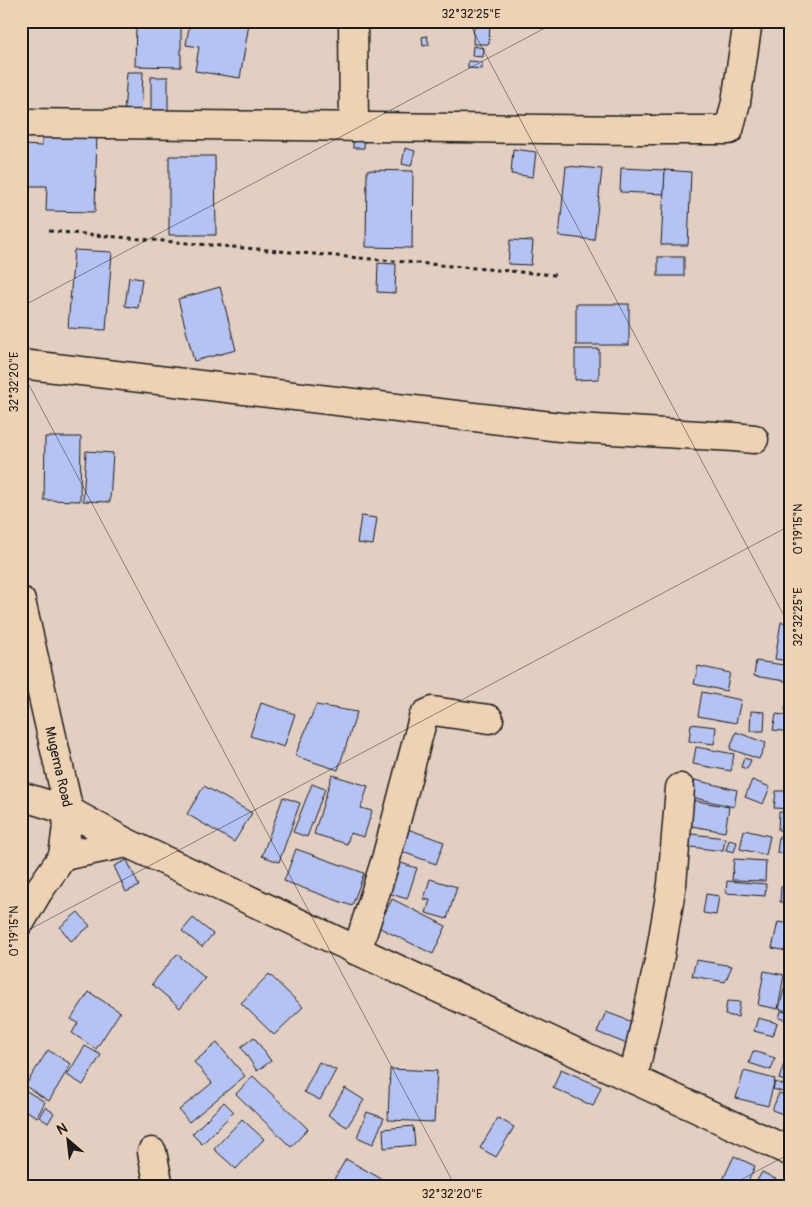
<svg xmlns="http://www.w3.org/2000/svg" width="812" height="1207" font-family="Pangolin,sans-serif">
<rect width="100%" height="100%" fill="#e2cfc1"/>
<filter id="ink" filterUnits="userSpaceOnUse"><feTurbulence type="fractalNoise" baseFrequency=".02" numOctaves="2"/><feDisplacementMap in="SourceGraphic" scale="10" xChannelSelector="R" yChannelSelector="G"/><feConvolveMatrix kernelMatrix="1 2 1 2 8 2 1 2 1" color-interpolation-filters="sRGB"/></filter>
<g filter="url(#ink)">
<g fill="#b4c3f3" stroke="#1c1c1c">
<polygon points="21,21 25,21 27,33 21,34"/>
<polygon points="136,21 181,21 181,67 135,66"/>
<polygon points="190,21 207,24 207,21 232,21 249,24 240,78 195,71 199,47 186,45"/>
<polygon points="474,21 490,21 489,44 473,44"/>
<polygon points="427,36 429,45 423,46 422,37"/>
<polygon points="473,46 484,48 483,57 472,56"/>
<polygon points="468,61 482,62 482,69 468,68"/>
<polygon points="127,72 143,72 141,115 124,114"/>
<rect x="151" y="77" width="17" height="39"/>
<polygon points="42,130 97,131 95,212 46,211 47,186 21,186 21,145 42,146"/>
<polygon points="353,135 365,136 364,148 353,148"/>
<polygon points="405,148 415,151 411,166 402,164"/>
<polygon points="513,149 536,152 533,177 511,174"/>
<polygon points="169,156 215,156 216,235 169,235"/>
<polygon points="566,166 602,169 594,240 559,236"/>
<polygon points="621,168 665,170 664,194 620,192"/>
<polygon points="367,170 413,171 412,248 366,247"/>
<polygon points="665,170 691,172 688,245 661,245"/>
<polygon points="510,240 533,241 531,265 508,264"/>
<polygon points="74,250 112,252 106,330 68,328"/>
<rect x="658" y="257" width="26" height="19"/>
<polygon points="378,263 396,264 395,293 377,292"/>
<polygon points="129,277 142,279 138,308 125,306"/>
<polygon points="220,287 236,350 194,361 178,299"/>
<rect x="576" y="304" width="53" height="41"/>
<polygon points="575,349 599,349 599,379 575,380"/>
<polygon points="45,437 81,437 80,501 44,500"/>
<polygon points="86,451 113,453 110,502 83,501"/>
<polygon points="361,516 377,518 373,545 357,543"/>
<polygon points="781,622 791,624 791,650 789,661 775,659"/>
<polygon points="756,661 791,666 791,682 754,676"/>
<polygon points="698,666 730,673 726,691 694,684"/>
<polygon points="790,685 791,685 791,712 785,710"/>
<polygon points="702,692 741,700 736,723 698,716"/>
<polygon points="261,703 295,714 284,747 250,736"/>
<polygon points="316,705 357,712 338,770 295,756"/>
<polygon points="751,711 765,712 764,731 750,731"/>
<polygon points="776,714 791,716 791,732 773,730"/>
<polygon points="691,724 716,727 714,744 689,741"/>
<polygon points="736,732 766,743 759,759 730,749"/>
<polygon points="696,747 734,754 731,771 693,764"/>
<polygon points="744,758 751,760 747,769 741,767"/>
<polygon points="332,775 368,786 361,808 372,811 364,837 350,833 347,844 314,834"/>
<polygon points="695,780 737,790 734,807 691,797"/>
<polygon points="752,780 770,787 763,804 745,797"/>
<polygon points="312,784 325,789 307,837 293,832"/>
<polygon points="204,786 252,813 234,842 187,814"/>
<polygon points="776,791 791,791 791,809 774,808"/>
<polygon points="283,797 300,803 279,862 262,856"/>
<polygon points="686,799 729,807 725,832 686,825"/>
<polygon points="779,812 791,813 791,831 778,830"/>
<polygon points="402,827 444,842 436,864 394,849"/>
<polygon points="744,830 770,836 766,855 740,849"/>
<polygon points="684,833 725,838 723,851 683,846"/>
<polygon points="779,836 791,837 791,855 777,853"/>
<polygon points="729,840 737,842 734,852 726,850"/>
<polygon points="296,849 364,873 352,906 284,881"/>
<polygon points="786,857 791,857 791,881 790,881 790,871 785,871"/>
<polygon points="734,859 766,861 765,881 732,880"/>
<polygon points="127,860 139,886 126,892 114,866"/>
<polygon points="394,861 417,868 407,899 385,892"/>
<polygon points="430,879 457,887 447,919 426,913 430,900 424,899"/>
<polygon points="727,881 766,884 765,896 726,893"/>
<polygon points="781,887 791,887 791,903 780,902"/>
<polygon points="706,894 719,896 716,915 703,913"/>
<polygon points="392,899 446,926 433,954 378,927"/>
<polygon points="78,912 90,926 71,941 60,927"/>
<polygon points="193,918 213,934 202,947 182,931"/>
<polygon points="778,922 791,924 791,952 772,948"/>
<polygon points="177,954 205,978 180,1008 152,984"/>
<polygon points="696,960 732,966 725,982 692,976"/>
<polygon points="791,961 791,988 785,987"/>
<polygon points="764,971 784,975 778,1009 758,1005"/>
<polygon points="269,974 303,1007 274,1035 241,1003"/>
<polygon points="784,989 791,991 791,1012 779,1009"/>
<polygon points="89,992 120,1012 96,1049 72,1033 78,1023 71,1019"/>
<polygon points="727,1001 740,1002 738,1017 725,1015"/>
<polygon points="781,1011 790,1013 788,1020 779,1018"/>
<polygon points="606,1012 635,1023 627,1044 597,1032"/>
<polygon points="758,1018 777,1023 773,1036 754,1031"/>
<polygon points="254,1037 271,1061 257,1071 241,1047"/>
<polygon points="217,1043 245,1076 189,1122 179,1110 212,1083 194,1062"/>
<polygon points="85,1046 101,1055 83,1085 67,1075"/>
<polygon points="48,1050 71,1064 49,1101 25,1086"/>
<polygon points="753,1051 775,1058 771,1070 749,1063"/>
<polygon points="21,1054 29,1059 21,1072"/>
<polygon points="786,1058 791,1059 791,1083 779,1079"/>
<polygon points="319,1062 336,1070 320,1100 304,1092"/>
<polygon points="390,1069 437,1071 434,1122 388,1120"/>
<polygon points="561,1069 601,1087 593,1106 553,1088"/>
<polygon points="744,1071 775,1079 768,1106 736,1098"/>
<polygon points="253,1076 308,1129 291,1147 236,1094"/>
<polygon points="775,1082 785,1085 783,1092 773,1089"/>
<polygon points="345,1088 364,1100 347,1127 328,1115"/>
<polygon points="23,1089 45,1102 37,1117 21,1108 21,1092"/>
<polygon points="791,1092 791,1117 772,1110 779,1093 789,1097"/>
<polygon points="224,1102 234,1112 202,1144 192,1134"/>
<polygon points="45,1107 54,1113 48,1123 39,1117"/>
<polygon points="367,1112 384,1118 373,1144 357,1137"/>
<polygon points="498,1118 514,1127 496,1157 480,1148"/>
<polygon points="242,1119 264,1139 236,1169 214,1149"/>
<polygon points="413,1126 415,1145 384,1148 383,1129"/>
<polygon points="734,1156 755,1166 746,1186 720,1186"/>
<polygon points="346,1159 394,1186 330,1186"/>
<polygon points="762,1172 789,1186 754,1186"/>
</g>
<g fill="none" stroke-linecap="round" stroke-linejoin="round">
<g stroke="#1c1c1c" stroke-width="31">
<g id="minor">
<polyline points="353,21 354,127"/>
<polyline points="21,123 636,130 729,130 736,102 748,21"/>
<polyline points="21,364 560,427 734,437 754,439"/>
<path id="s1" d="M21,601L69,811L63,856L38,892L21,921"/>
<polyline points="21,796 69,811 127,843 633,1079 791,1152"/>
<polyline points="63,856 127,843"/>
<polyline points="357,951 386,859 423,718 426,714 433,711 489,719"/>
<polyline points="633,1079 659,961 672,884 680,788"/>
<polyline points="152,1152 159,1186"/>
</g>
</g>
<polyline stroke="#1c1c1c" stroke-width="3" stroke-dasharray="4 4" stroke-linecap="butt" points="49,231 555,275"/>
<use href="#minor" stroke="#edd2b4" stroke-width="28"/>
</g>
</g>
<path fill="none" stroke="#1c1c1c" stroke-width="1" stroke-opacity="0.45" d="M468,21L791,629M21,307L558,21M21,370L455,1186M21,934L791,525M729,1186L791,1153"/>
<g text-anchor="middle" stroke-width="4" stroke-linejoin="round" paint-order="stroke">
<g font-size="14" fill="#1c1c1c" stroke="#edd2b4">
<text dy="5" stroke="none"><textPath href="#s1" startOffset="170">Mugema Road</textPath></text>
</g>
</g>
<rect width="812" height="1207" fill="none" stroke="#edd2b4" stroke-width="55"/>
<g transform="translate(68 1140) rotate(332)" stroke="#edd2b4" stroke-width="4" paint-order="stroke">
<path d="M0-4L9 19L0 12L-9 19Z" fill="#1c1c1c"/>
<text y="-8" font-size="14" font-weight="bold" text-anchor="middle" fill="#1c1c1c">N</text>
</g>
<rect x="28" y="28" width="756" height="1152" fill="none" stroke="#1c1c1c" stroke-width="2"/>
<g font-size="12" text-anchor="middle" fill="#1c1c1c">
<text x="471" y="18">32°32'25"E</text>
<text transform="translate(14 382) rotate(-90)" y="4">32°32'20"E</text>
<text transform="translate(798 529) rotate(-90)" y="4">0°19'15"N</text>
<text transform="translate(798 617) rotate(-90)" y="4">32°32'25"E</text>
<text transform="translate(14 931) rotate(-90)" y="4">0°19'15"N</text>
<text x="452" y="1198">32°32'20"E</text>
</g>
</svg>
